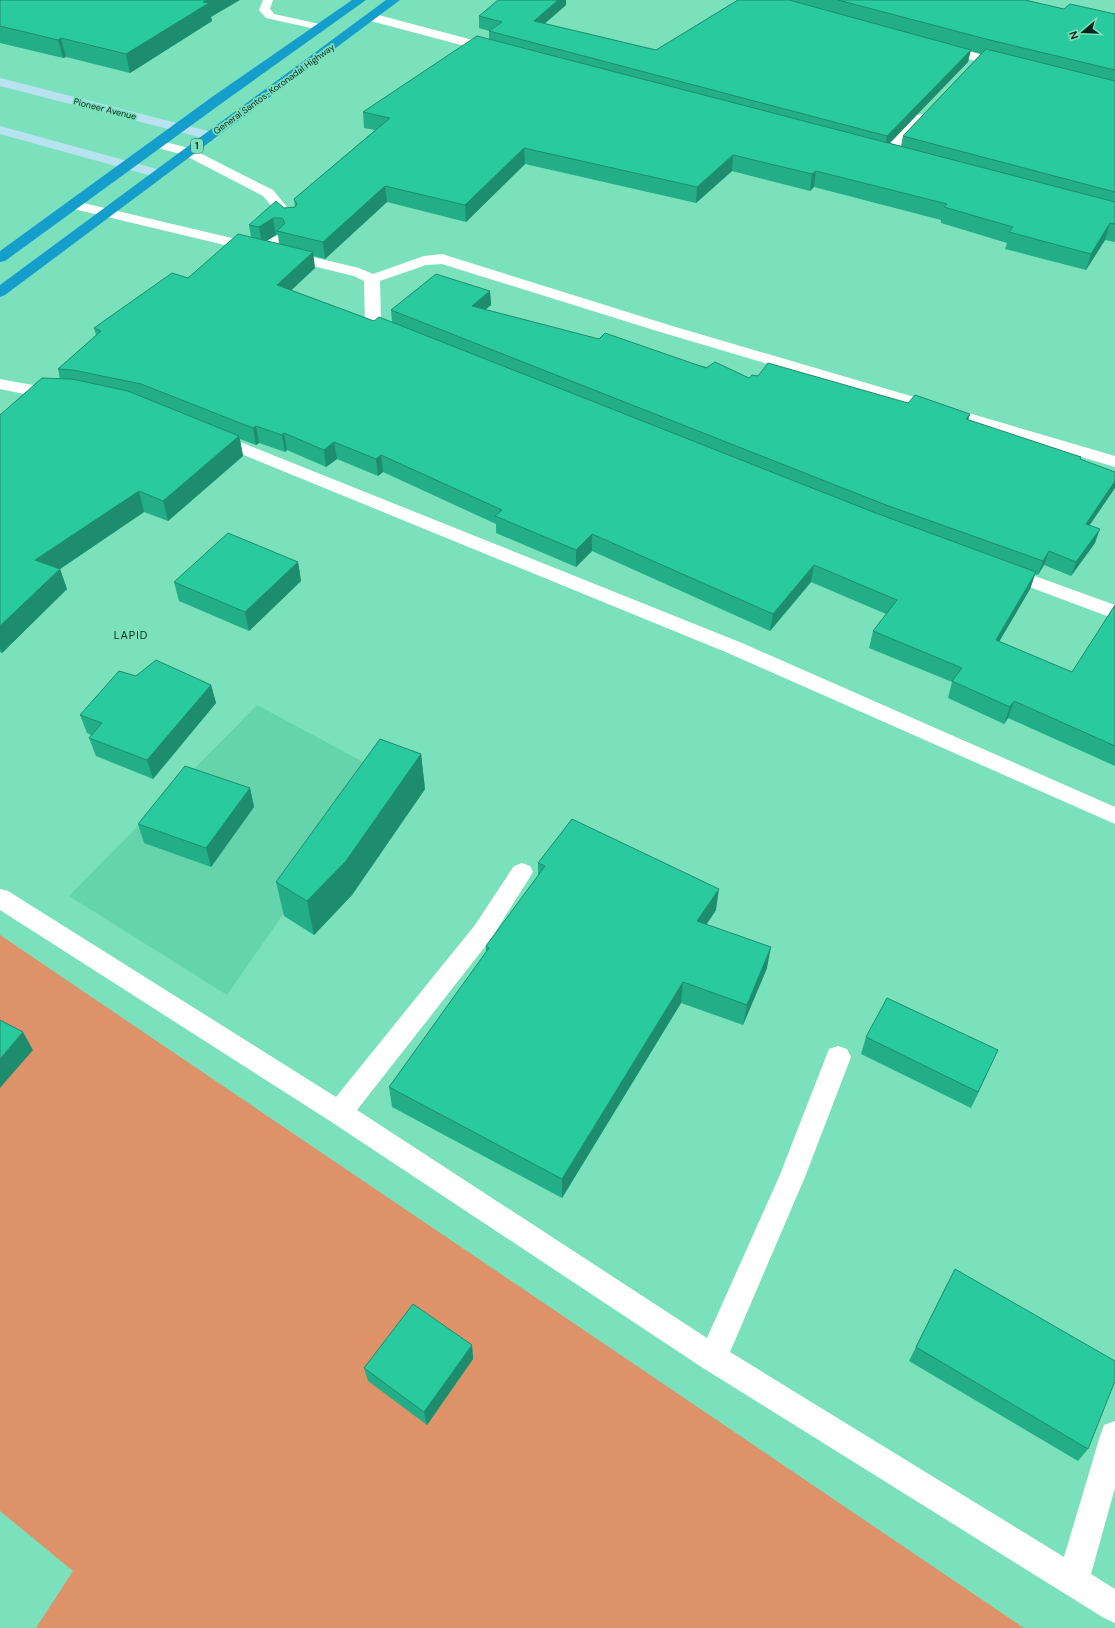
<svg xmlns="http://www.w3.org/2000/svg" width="1115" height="1628" font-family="'DM Sans',sans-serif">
<rect width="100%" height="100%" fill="#7be1bc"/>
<polygon fill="#65d4ad" points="257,705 382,772 227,995 69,896"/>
<polygon fill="#de926a" points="0,935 1024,1628 36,1628 73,1571 0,1511"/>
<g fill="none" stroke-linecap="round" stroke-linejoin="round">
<g fill="#fff" fill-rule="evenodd">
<polygon points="263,0 273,0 270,9 274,14 324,25 325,27 320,30 266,18 259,10"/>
<polygon points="158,140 192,149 273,190 298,220 296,223 286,223 263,196 184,155 154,147 152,144"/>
<path d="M279,235L284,236L286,239C280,247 269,256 259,254L257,251C262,244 271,237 279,235Z"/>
</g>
<g fill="#fff" fill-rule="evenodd">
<polygon points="371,13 499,47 501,50 495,54 367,20 365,17"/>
<polygon points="941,44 1011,62 1013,65 1007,69 937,51 935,48 937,45"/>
<polygon points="922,114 927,115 929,118 927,121 892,158 882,158 880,155 882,152 917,115"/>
<path d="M75,201L359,268L373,274L424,256L443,254L448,256L669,325L1115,456V467L657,331L442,264L426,265L380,281L381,321L404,330L406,333L404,336C392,339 378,331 367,326L365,323L364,281L354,276L70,208L68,205L70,202Z"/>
<path d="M0,379L38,386L64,387L66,391L64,395C43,400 21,393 0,389Z"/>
<polygon points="213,431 742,643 1115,807 1115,824 728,653 207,440 204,436 207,432"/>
<polygon points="1004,565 1115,605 1115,619 997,575 995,571 997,567"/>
<polygon points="522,863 530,866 533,872 491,939 357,1110 707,1338 779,1177 829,1049 838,1046 847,1049 851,1057 805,1177 730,1352 1064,1557 1100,1436 1104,1425 1115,1421 1115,1488 1091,1574 1115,1589 1115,1623 1104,1618 703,1368 330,1121 0,910 0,889 8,891 336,1097 475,925 514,866"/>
</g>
<g fill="#b9e2f0" fill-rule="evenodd">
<polygon points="0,78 216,133 218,136 216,139 211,140 0,86"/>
<polygon points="0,126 164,171 166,174 164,177 159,178 0,134"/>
</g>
<g fill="#159ecc" fill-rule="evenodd">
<polygon points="352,0 366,0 222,103 5,261 0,262 0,251 212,97"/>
<polygon points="386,0 400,0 5,295 0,297 0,285"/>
</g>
</g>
<g fill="#23ae87" fill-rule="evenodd">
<polygon points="0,0 211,17 212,21 130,73 66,57 63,58 0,43"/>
<path d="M738,0H1025L1064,9L1115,14V242L1105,240L1086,270L1005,249L1007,243L941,223V220L814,187L810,191L732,171L696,203L525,164L466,222L387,202L325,259L313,256L315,268L291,290L374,321L392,322L391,310L490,291L491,305L485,310L749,378L758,376L908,403L970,414L968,420L1080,459L1090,525L1095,543L1071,576L1044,565L1038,575L1035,574L1030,589L999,642L1072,672L1115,605V766L1008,718L1004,724L948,698L952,682L869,648L873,631L886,614L811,582L770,631L592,551L576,567L496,533V524L383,472L378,476L337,459L326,467L287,450L285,452L259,443L256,445L240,439L243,456L168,521L144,512L60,569L67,589L2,653L0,652V415L60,379L58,369L96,335L94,328L188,278L251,237L249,225L284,208L295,207L294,199L375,130L364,128L363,112L489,39V31L479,28V16L566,5L544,24L656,50ZM970,51L981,54L903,136L901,146L889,143L968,62ZM276,235H278L279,244L266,241Z"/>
<polygon points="298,562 301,581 249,631 179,601 174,582"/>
<polygon points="136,676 211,685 216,703 153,779 96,756 89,738 91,735 87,733 80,715"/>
<polygon points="421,754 425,789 352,895 314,935 284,916 276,882"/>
<polygon points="250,788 254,807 211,867 144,843 138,824"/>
<polygon points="538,863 716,910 706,925 767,968 743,1025 681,1003 562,1198 392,1107 389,1087 486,952 486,946 538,876"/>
<polygon points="866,1037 998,1050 971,1108 861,1054"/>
<polygon points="947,1284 1088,1449 1078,1461 909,1361"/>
<polygon points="472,1345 473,1359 427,1425 368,1381 364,1368"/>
</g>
<g fill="#1d8d6e">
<polygon points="206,0 240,0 211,17 212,21 130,73 126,54"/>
<polygon points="558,0 566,0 566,5 534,33 534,21"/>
<polygon points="61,38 66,57 63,58 58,40"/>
<polygon points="971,50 968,62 885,148 887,136"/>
<polygon points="524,148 525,164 466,222 465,205"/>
<polygon points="733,155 732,171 696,203 697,187"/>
<polygon points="816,171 814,187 810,191 812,174"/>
<polygon points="385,186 387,202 325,259 323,242"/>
<polygon points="273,218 276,235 262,244 259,227"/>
<polygon points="1110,223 1105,240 1086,270 1091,254"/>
<polygon points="313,252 315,268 280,301 277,285"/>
<polygon points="490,291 491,305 473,320 472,306"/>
<polygon points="970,414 966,427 966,419"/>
<polygon points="256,426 259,443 256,445 253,428"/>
<polygon points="284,433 287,450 285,452 282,435"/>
<polygon points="239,436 243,456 168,521 163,501"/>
<polygon points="334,442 337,459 326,467 324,450"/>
<polygon points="381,455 383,472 378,476 376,459"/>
<polygon points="1115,481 1115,488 1081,538 1086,524"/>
<polygon points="139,491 144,512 60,569 67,589 2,653 0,648 0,626 35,560"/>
<polygon points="1100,529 1095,543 1071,576 1076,562"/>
<polygon points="592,534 592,551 576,567 576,550"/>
<polygon points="1049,551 1044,565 1038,575 1043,561"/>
<polygon points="298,562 301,581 249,631 245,612"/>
<polygon points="814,565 811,582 770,631 773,614"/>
<polygon points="1036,572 1030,589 990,657 996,640"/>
<polygon points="211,685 216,703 153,779 147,760"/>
<polygon points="1014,701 1008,718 1004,724 1010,707"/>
<polygon points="421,754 425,789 352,895 314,935 307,901"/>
<polygon points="250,788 254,807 211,867 206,848"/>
<polygon points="719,889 716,910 694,943 697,921"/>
<polygon points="771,947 767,968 743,1025 747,1005"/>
<polygon points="683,982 681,1003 562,1198 562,1179"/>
<polygon points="23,1032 33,1050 0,1088 0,1059"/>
<polygon points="998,1050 990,1067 971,1108 978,1092"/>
<polygon points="472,1345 473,1359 427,1425 424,1412"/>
</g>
<g fill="#29ca9d" stroke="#1d8d6e">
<polygon points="0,0 206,0 203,2 209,3 126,54 61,38 58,40 0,26"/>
<polygon points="498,0 558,0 534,21 656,50 738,0 789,0 971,50 887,136 489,31 502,22 479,16"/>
<polygon points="838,0 1025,0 1064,9 1070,4 1115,14 1115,70 986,39"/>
<polygon points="477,36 1115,202 1115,224 1110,223 1091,254 1009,232 1013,227 944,207 947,204 816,171 812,174 733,155 697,187 524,148 465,205 385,186 323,242 277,231 285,223 282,218 273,218 259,227 249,225 276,201 284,208 295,207 297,204 294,199 390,118 363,112"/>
<polygon points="986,49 1115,81 1115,192 903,136"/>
<polygon points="238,234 313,252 277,285 374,321 379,317 873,512 1036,572 996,640 1072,672 1115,605 1115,746 1014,701 1010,707 952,681 962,668 873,631 897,600 814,565 773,614 592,534 576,550 495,516 502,510 381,455 376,459 334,442 324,450 284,433 282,435 256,426 253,428 141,384 73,370 58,369 101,331 94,328 172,273 188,278"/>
<polygon points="436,274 490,291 472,306 599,339 605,333 706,368 715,362 749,378 752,375 758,376 768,363 908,403 915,395 970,414 966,419 1081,457 1080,459 1115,472 1115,481 1086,524 1100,529 1076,562 1049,551 1043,561 886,505 391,310"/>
<polygon points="42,378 72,379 128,391 239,436 163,501 139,491 35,560 60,569 0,626 0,415"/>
<polygon points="228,533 298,562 245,612 174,582"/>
<polygon points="156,660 211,685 147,760 89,738 102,723 80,715 119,671 136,676"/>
<polygon points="380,739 421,754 346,861 307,901 276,882"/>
<polygon points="185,766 250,788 206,848 138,824"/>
<polygon points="572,819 719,889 697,921 771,947 747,1005 683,982 562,1179 389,1087 489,948 486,946 545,866 538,863"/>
<polygon points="887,998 998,1050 978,1092 866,1037"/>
<polygon points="0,1020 23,1032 0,1059"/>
<polygon points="955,1269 1115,1361 1115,1381 1088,1449 916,1347"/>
<polygon points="413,1304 472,1345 424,1412 364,1368"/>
</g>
<g text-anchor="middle" stroke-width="3.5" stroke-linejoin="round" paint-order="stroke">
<g font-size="9" fill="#05261c" stroke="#7be1bc">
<text transform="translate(274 89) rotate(-36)" y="3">General Santos-Koronadal Highway</text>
<text transform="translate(105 109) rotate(14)" y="3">Pioneer Avenue</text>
</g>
<rect fill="#7be1bc" stroke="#285e4c" stroke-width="1" x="191" y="139" width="12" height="14" rx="3"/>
<g font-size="9" font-weight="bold" fill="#05261c">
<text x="197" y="149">1</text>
</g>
<g font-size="11" letter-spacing="1" fill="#05261c" stroke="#7be1bc">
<text x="131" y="639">LAPID</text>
</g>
</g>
<g transform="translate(1083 32) rotate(251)" stroke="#7be1bc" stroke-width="3" paint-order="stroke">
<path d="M0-3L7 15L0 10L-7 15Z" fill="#05261c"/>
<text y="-6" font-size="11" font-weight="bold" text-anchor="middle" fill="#05261c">N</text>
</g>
</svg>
